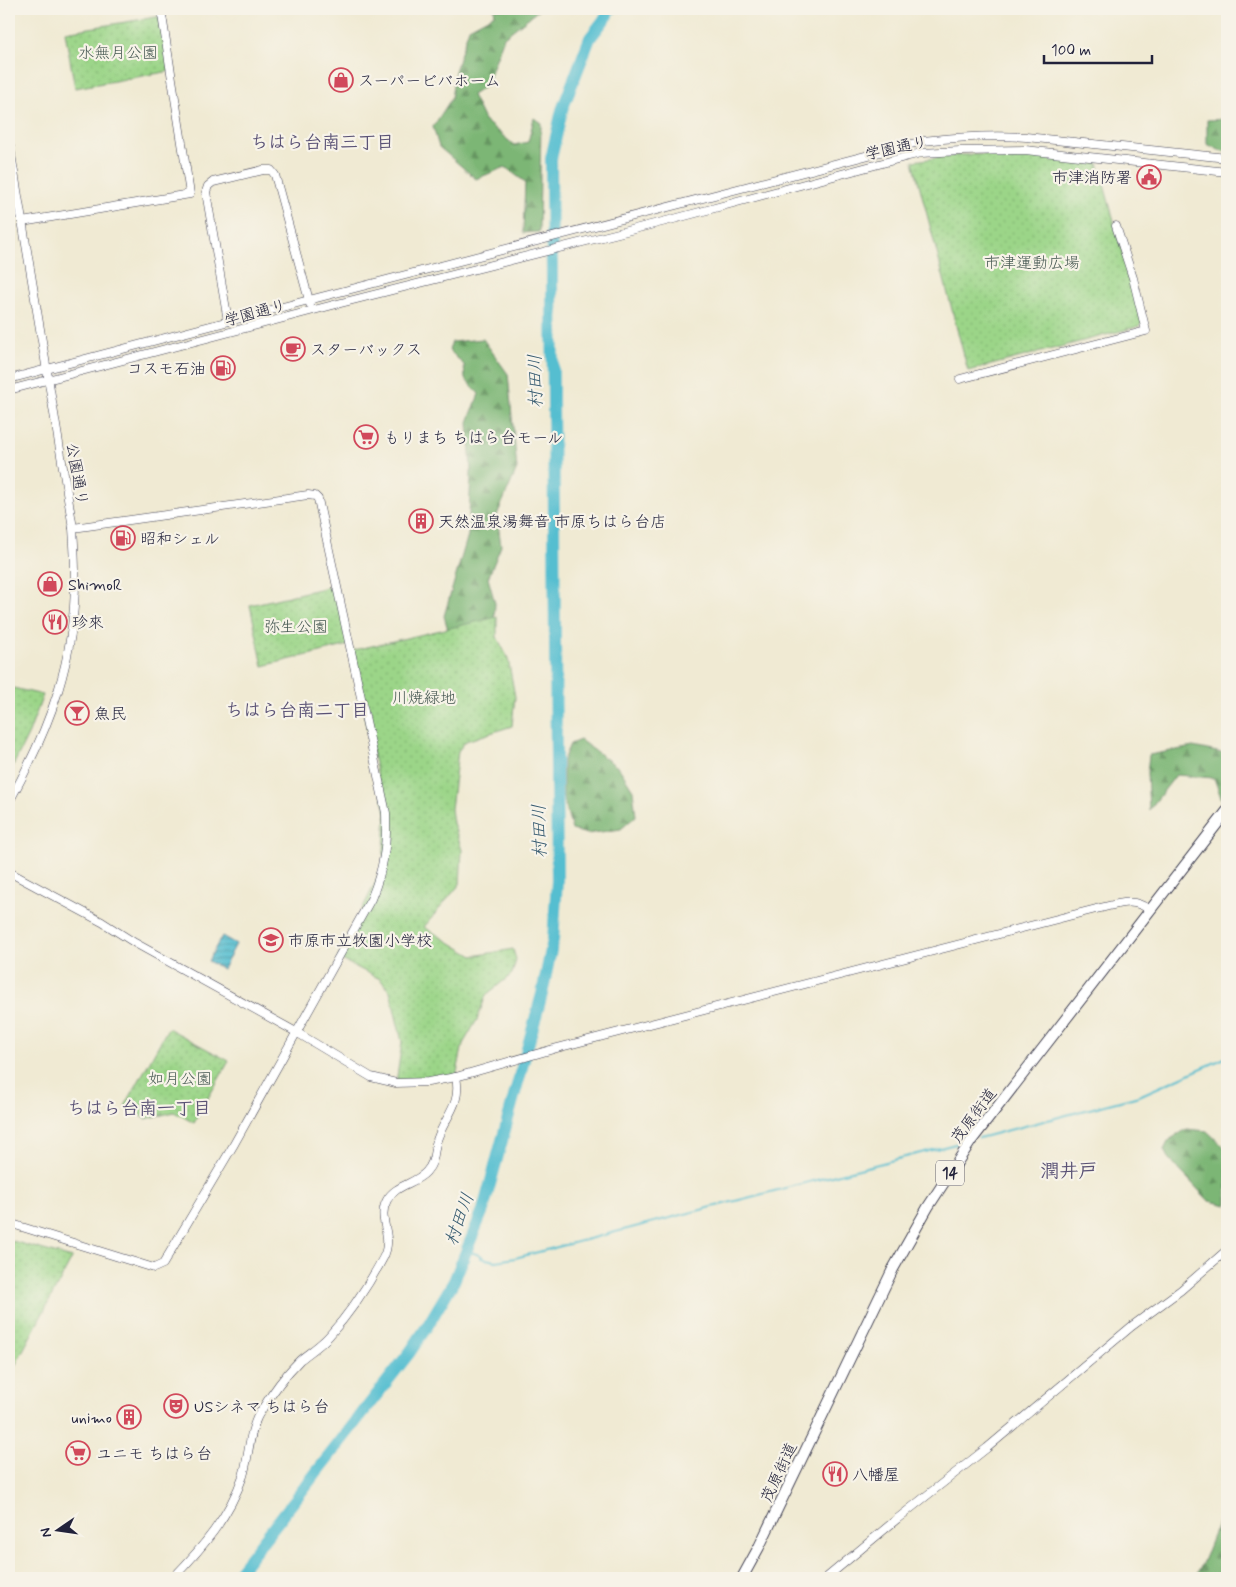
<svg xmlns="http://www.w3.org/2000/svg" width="1236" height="1587" font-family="Mynerve,'Klee One',sans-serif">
<defs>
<pattern id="forest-firs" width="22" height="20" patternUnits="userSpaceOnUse" patternTransform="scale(1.25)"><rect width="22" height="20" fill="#7cb674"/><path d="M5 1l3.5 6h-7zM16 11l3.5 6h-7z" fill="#659460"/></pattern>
<pattern id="park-dots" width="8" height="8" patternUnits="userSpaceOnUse" patternTransform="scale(1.25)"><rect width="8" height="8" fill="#9bd588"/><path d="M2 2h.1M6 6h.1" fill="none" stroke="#85b776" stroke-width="1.8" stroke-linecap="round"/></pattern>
<pattern id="water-rules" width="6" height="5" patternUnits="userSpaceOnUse" patternTransform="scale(1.25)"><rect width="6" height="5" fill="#54bed0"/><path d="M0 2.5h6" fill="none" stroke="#459aaa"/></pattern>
</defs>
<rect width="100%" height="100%" fill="#f7f3e8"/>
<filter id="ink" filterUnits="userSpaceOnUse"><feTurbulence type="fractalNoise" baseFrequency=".02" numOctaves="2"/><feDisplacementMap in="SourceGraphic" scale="10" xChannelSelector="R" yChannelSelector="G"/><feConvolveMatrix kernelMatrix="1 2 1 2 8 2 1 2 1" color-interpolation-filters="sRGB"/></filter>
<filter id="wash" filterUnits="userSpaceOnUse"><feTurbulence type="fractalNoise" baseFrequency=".0096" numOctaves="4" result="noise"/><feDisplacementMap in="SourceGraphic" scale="20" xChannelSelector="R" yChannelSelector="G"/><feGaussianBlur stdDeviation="1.12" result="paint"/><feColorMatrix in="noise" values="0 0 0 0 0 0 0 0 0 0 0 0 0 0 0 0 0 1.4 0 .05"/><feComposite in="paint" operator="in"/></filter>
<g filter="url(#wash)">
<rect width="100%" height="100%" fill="#f0ead3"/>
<g fill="url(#forest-firs)" stroke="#4f6c58">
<polygon points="494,9 540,9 504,37 486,86 472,95 484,120 514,145 528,142 534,118 541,123 539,232 523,233 525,182 505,167 476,179 439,147 433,127 451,99 455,71 469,28 495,14"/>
<polygon points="1227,119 1227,152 1219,150 1207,144 1207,120"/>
<polygon points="483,339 508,374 517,469 497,515 501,546 488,578 495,603 493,637 462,677 444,616 468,535 471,472 468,422 479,394 465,379 464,365 449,350 452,342"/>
<polygon points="580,740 619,768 633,790 636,816 621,829 587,834 572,830 563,797 563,760 570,744"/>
<polygon points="1193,747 1227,754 1227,814 1214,778 1176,775 1149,810 1147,773 1149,755"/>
<polygon points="1187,1129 1207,1131 1227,1150 1227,1205 1209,1201 1168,1158 1164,1150 1169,1140"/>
<polygon points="1227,1500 1227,1578 1194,1578 1202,1564"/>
</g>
<g fill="url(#park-dots)" stroke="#5e7c62">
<polygon points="162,16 171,71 75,88 65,32"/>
<polygon points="1006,154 1098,163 1142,322 1140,326 968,371 913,161 960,155"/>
<polygon points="336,585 349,645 263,666 250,605"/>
<polygon points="497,617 497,637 508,658 515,697 512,726 466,741 458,751 451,809 453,823 462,850 460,884 424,927 473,956 513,949 516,960 512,974 486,995 477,1020 463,1044 456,1077 396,1083 402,1042 390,991 380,979 338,958 383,867 386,813 350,651"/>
<polygon points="9,687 43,695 29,733 9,774"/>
<polygon points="168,1028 229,1061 194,1123 174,1112 146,1119 125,1106"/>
<polygon points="9,1240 72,1258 9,1377"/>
</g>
<polygon fill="url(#water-rules)" stroke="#3b7086" points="222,936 236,944 223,969 208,961"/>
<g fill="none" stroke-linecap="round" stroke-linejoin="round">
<g stroke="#54bed0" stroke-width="2">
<polyline points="607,16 623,9"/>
<polyline points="979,1138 1139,1096 1227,1057"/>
<polyline points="468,1251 482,1256 481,1258 496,1261 515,1258 967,1141"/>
</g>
<polyline stroke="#54bed0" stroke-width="12" points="234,1578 410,1352 428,1325 454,1281 483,1210 542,994 553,940 557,881 551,159 562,110 590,38 607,16 607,9"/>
</g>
</g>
<g filter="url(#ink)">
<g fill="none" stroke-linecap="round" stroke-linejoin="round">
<g stroke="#414052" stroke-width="9">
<g id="minor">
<path d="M9,142L73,528C74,543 75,558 75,574C76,659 50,728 9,802"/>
<polyline points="22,222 190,194 161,9"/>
<polyline points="228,321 206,192 208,186 213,182 263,170 271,170 275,175 310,304"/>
<path d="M9,379L309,300L923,141C957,137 991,135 1026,137L1227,158"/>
<polyline points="960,379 1146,331 1133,278 1116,226"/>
<polyline points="9,390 333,305 670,220 905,157 921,153 961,151 1025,150 1227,172"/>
<path d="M9,872L102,922L135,943L296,1032L371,1077L396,1083L428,1082L456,1077L557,1048L1096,909C1117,905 1131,896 1150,910"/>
<path d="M9,1223L154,1268L163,1264L233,1146L371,899C384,868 387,846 386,813L318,499L315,496L308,495L73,528"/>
<path d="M173,1578C202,1548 229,1517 243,1476C249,1457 249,1431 259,1414C270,1396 285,1375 300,1360C310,1352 321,1345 329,1336C350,1313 368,1286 383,1258C395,1235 376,1220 387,1200C395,1185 415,1184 426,1172C436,1161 433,1152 437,1140C445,1116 462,1105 456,1077"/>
<polyline points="826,1578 897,1519 987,1448 1132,1326 1181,1290 1227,1250"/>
</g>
</g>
<g stroke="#414052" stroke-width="12">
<polyline id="major" points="742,1578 759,1547 893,1269 928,1207 971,1141 1227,811"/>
</g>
<use href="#minor" stroke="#fff" stroke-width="8"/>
<use href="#major" stroke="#fff" stroke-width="10"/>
</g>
</g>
<defs>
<g id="shop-ring" transform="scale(1.25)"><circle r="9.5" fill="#f7f3e8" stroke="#d1495b" stroke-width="1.5"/><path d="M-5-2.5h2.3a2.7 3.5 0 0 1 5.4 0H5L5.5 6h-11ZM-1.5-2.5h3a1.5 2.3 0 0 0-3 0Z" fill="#d1495b"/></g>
<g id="civic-ring" transform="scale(1.25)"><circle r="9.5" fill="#f7f3e8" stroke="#d1495b" stroke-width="1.5"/><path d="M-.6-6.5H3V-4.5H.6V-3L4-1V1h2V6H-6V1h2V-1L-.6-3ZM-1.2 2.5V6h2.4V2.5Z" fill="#d1495b"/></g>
<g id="cafe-ring" transform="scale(1.25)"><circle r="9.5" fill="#f7f3e8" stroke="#d1495b" stroke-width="1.5"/><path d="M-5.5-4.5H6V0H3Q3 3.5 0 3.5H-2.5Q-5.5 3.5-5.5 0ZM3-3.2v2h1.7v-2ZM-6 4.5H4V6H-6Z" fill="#d1495b"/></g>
<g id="fuel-ring" transform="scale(1.25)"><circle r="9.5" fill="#f7f3e8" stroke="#d1495b" stroke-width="1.5"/><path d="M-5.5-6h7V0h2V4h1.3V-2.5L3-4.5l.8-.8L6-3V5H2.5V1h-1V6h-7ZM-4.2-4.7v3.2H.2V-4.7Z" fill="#d1495b"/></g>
<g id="supermarket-ring" transform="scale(1.25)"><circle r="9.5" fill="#f7f3e8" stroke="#d1495b" stroke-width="1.5"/><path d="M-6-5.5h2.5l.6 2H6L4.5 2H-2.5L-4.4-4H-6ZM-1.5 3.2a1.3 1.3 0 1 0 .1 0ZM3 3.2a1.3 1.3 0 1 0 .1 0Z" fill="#d1495b"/></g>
<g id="building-ring" transform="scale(1.25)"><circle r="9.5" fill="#f7f3e8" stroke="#d1495b" stroke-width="1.5"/><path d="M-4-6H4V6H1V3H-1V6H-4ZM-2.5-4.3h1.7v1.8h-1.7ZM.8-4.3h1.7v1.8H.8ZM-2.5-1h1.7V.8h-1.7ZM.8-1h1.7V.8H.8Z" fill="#d1495b"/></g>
<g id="restaurant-ring" transform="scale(1.25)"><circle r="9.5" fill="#f7f3e8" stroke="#d1495b" stroke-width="1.5"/><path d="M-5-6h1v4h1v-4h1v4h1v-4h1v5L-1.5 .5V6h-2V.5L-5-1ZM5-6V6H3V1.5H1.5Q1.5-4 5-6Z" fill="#d1495b"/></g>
<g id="bar-ring" transform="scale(1.25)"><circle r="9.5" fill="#f7f3e8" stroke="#d1495b" stroke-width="1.5"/><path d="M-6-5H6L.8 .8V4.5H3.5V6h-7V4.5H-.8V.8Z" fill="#d1495b"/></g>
<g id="school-ring" transform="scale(1.25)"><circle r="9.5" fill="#f7f3e8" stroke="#d1495b" stroke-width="1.5"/><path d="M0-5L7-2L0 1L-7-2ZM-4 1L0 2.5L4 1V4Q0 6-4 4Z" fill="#d1495b"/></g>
<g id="theatre-ring" transform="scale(1.25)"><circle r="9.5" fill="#f7f3e8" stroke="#d1495b" stroke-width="1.5"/><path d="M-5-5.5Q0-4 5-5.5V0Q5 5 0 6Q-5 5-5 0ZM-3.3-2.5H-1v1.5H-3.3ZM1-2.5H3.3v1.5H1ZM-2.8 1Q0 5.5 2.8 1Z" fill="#d1495b"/></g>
</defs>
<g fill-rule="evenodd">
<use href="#shop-ring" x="341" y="80"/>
<use href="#civic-ring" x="1149" y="177"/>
<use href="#cafe-ring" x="293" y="349"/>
<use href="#fuel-ring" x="223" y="368"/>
<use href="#supermarket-ring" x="366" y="437"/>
<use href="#building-ring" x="421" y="521"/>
<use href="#fuel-ring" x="123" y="538"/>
<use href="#shop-ring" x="50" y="584"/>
<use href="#restaurant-ring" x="55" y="622"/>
<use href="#bar-ring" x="77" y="713"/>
<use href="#school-ring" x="271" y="940"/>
<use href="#theatre-ring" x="176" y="1406"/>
<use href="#building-ring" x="129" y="1417"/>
<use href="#supermarket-ring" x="78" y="1453"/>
<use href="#restaurant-ring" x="835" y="1474"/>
</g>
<g text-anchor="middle" stroke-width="4.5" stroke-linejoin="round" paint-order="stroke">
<rect fill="#f7f3e8" stroke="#62616f" stroke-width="1" x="936" y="1160.5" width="28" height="25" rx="4"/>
<g font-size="15" font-weight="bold" fill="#22223b">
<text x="950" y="1178">14</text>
</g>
<g font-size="16" fill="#465852" stroke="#f7f3e8">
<text x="118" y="58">水無月公園</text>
<text x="1032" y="268">市津運動広場</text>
<text x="296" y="632">弥生公園</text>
<text x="424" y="703">川焼緑地</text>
<text x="180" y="1084">如月公園</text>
</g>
<g font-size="16" fill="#22223b" stroke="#f7f3e8" text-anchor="start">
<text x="358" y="86">スーパービバホーム</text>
<text x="1132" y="183" text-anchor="end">市津消防署</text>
<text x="310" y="355">スターバックス</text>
<text x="206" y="374" text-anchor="end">コスモ石油</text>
<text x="384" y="443">もりまち ちはら台モール</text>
<text x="438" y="527">天然温泉湯舞音 市原ちはら台店</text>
<text x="140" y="544">昭和シェル</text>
<text x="68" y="590">ShimoR</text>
<text x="72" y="628">珍來</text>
<text x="94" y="719">魚民</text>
<text x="288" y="946">市原市立牧園小学校</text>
<text x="194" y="1412">USシネマ ちはら台</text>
<text x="112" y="1423" text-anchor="end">unimo</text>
<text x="96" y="1459">ユニモ ちはら台</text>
<text x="852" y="1480">八幡屋</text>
</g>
<g font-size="16" fill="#22223b" stroke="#f7f3e8">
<text transform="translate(896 147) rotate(-12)" y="6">学園通り</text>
<text transform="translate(255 312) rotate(-15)" y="6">学園通り</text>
<text transform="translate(78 474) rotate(80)" y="6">公園通り</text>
<text transform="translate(973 1115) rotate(-53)" y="6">茂原街道</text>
<text transform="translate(778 1472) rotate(-65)" y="6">茂原街道</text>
</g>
<g font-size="18" font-weight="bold" fill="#5b5376" stroke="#f7f3e8">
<text x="322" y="148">ちはら台南三丁目</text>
<text x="297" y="716">ちはら台南二丁目</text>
<text x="139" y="1114">ちはら台南一丁目</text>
</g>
<g font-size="18" font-style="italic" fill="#34596f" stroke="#f7f3e8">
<text transform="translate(535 381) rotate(-91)" y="6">村田川</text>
<text transform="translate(539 831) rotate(-91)" y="6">村田川</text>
<text transform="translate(459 1219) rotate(-70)" y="6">村田川</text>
</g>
<g font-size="19" font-weight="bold" fill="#5b5376" stroke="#f7f3e8">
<text x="1069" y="1177">潤井戸</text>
</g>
</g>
<rect width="1236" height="1587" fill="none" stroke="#f7f3e8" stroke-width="30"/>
<g transform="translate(58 1530) rotate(257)" stroke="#f7f3e8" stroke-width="4" paint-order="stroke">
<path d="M0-4L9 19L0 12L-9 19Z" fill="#22223b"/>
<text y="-8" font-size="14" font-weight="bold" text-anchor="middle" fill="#22223b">N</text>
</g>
<path d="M1044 55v8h108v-8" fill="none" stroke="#22223b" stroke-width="2.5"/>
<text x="1051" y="55" font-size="15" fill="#22223b" stroke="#f7f3e8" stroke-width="4" paint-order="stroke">100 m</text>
</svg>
